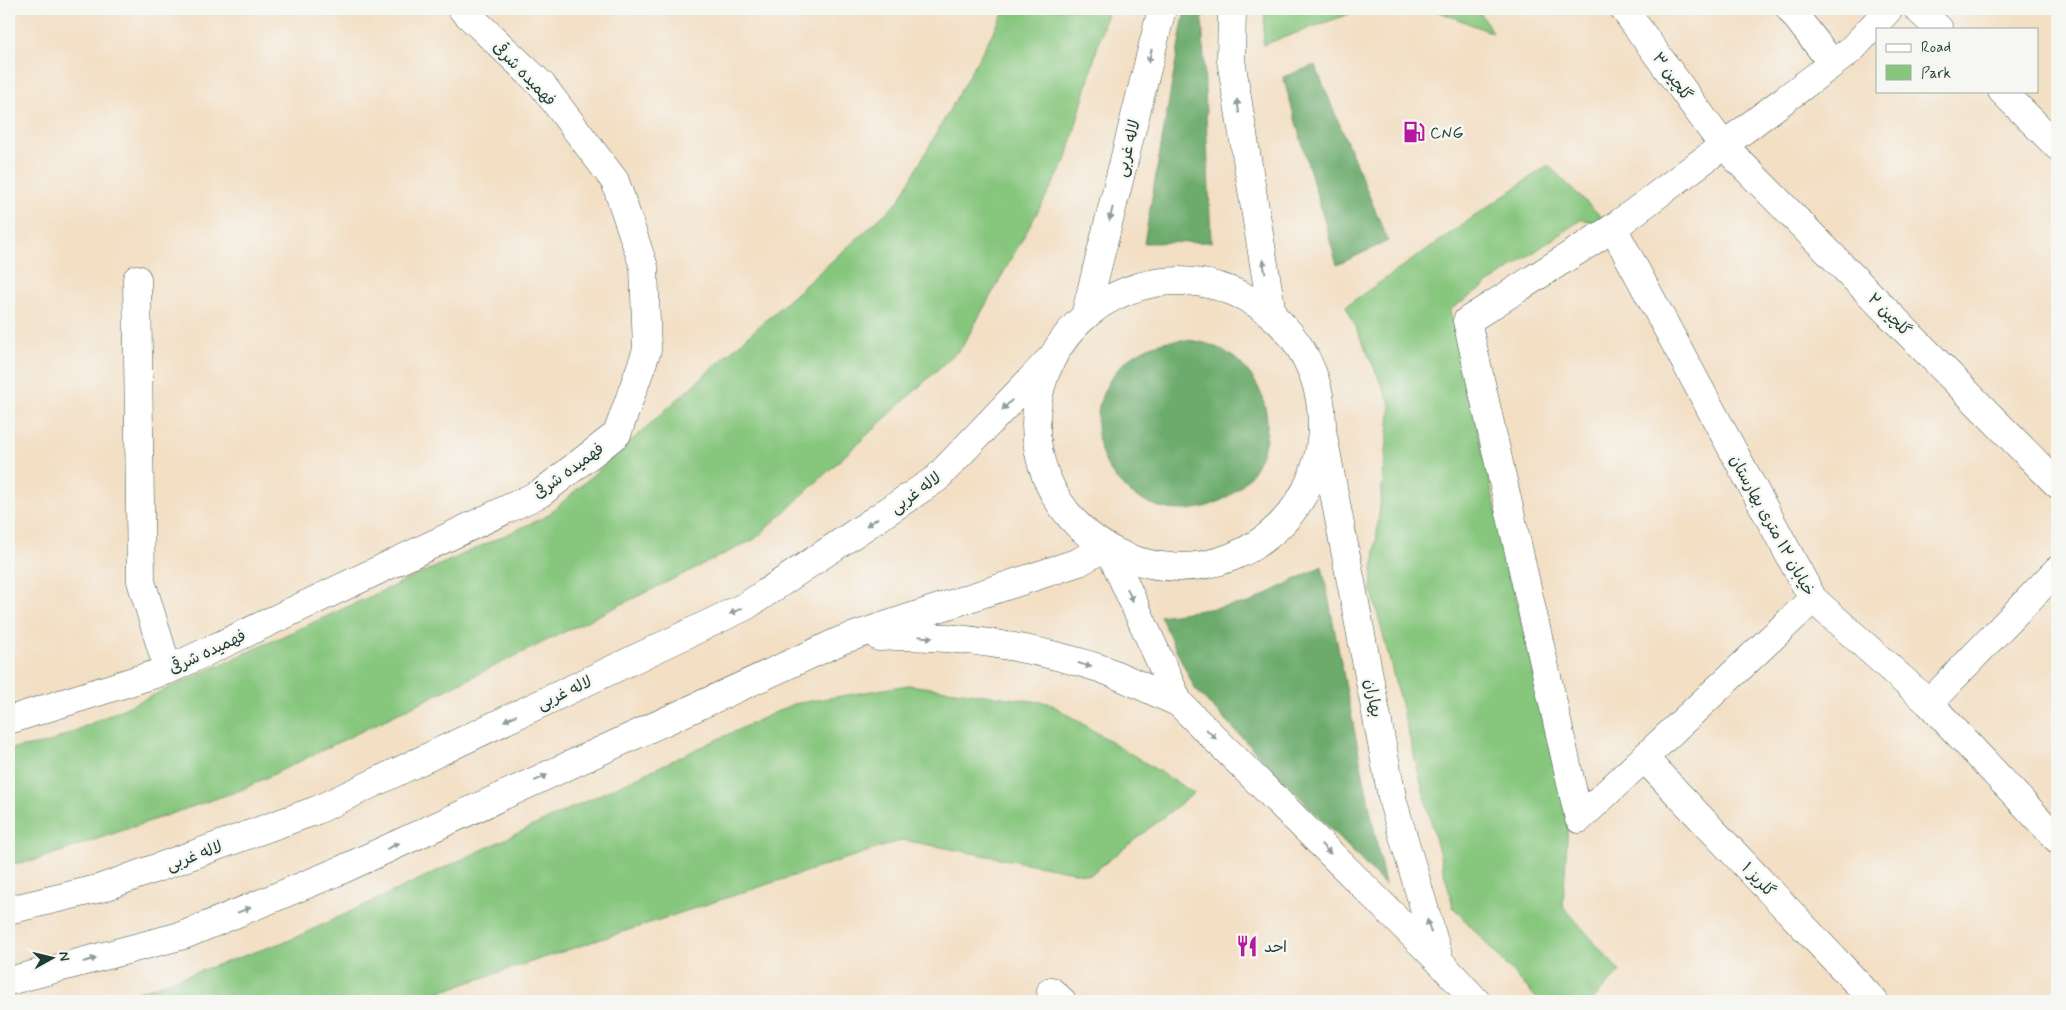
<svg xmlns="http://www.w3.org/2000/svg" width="2066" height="1010" font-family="Mynerve,'Playpen Sans Arabic',sans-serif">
<rect width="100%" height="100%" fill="#f6f6f2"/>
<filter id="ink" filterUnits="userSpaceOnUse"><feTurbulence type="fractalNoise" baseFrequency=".02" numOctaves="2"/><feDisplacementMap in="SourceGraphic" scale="10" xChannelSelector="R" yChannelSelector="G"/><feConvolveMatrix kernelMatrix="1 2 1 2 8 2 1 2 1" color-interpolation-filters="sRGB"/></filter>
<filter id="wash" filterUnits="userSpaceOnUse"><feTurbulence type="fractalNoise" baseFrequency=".0096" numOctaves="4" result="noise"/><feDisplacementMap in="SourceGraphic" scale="20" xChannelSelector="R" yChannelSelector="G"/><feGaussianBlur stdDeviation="1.12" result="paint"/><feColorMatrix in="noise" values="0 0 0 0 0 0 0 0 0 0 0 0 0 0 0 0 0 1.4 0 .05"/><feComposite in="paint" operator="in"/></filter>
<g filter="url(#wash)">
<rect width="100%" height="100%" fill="#f3dfc4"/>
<g fill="#86c67d" stroke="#528258">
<polygon points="1006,9 1108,9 1066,161 962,347 755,539 241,790 33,861 9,864 9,749 48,743 547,516 898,202"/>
<polygon points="1265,9 1363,9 1263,45"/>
<polygon points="1432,9 1478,9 1493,33"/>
<polygon points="1548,165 1613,228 1582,219 1450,310 1568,822 1563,906 1620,972 1591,1001 1539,1001 1453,907 1371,588 1391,405 1346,306"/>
<polygon points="908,685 1049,703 1194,793 1090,875 903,840 412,1001 112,1001 290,940 793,704"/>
</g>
<g fill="#6cab6c" stroke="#467450">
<polygon points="1185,9 1202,9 1211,242 1144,243"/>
<polygon points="1315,65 1388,241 1337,265 1283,77"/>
<circle cx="1182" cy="425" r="85"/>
<polygon points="1322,566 1385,885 1195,689 1160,616 1249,603"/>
</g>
</g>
<g filter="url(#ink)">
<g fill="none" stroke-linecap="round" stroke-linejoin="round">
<g stroke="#3f554a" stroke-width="29">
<g id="street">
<polyline points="1624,9 1722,144 2057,484"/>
<polyline points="1790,9 1832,63"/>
<polyline points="1918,9 1939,29"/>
<polyline points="2002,91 2057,146"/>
<polyline points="1613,228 1813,599 1929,703 2057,839"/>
<polyline points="137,279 141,581 168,670"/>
<polyline points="1813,599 1579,819 1467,321 1613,228 1851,50 1889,9"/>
<polyline points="1929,703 2057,570"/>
<polyline points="9,720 168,670 541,493 617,434 647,350 644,267 615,181 542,85 462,9"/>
<polyline points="1644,758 1874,1001"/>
<polyline points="1051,991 1062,1001"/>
</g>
</g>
<g stroke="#3f554a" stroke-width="29">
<g id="secondary">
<polyline points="1110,551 1179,703 1440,962 1393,802 1322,430"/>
<polyline points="1440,962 1476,1001"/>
</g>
</g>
<g stroke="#3f554a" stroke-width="29">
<g id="primary">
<polyline points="1232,9 1231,60 1272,314"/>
<circle cx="1179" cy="424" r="143"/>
<polyline points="1085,316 1162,9"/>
<path d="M879,637C949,633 1035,647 1102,669C1128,679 1154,692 1179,703"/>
<polyline points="9,910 101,888 317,810 746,606 936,479 1052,357"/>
<polyline points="9,981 184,935 339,871 842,640 1079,562 1105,547"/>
</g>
</g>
<use href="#street" stroke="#fff" stroke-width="28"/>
<use href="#secondary" stroke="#fff" stroke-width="28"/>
<use href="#primary" stroke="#fff" stroke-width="28"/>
</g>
<defs><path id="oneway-solid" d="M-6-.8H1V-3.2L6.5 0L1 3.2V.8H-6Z" transform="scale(1.25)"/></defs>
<g fill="#8f9e9a">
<use href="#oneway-solid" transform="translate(1150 56) rotate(104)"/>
<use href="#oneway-solid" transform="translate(1238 106) rotate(-99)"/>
<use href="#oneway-solid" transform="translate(1111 214) rotate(104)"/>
<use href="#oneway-solid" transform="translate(1264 266) rotate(-99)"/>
<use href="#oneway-solid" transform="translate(1007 405) rotate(134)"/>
<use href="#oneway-solid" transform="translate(872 522) rotate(146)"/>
<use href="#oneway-solid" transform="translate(1130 595) rotate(66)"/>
<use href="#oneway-solid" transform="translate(736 611) rotate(155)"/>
<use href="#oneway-solid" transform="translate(926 637) rotate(6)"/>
<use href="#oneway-solid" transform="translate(1085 665) rotate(16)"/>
<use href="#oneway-solid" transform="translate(510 718) rotate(155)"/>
<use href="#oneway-solid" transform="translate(1211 734) rotate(45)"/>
<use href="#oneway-solid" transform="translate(541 778) rotate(-25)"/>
<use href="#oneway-solid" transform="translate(393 846) rotate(-25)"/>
<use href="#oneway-solid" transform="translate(1326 849) rotate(45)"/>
<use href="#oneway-solid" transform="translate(244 910) rotate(-22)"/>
<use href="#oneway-solid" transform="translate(1429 926) rotate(-106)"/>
<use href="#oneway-solid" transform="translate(90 960) rotate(-15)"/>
</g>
</g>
<defs>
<g id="fuel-bare" transform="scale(1.725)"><path d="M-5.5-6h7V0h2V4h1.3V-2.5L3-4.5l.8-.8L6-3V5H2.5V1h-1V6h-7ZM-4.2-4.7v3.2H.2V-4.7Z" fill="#b5179e" stroke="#f6f6f2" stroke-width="2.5" paint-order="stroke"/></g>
<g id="restaurant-bare" transform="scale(1.725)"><path d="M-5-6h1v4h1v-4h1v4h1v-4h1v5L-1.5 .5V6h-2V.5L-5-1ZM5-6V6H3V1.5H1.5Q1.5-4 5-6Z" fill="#b5179e" stroke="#f6f6f2" stroke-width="2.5" paint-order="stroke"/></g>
</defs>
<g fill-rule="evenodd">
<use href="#fuel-bare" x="1414" y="132"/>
<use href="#restaurant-bare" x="1247" y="946"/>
</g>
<g text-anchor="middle" stroke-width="5" stroke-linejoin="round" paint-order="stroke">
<g font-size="16" fill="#1f3d34" stroke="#f6f6f2">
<text transform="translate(525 73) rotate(46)" y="6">فهمیده شرقی</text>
<text transform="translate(1673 76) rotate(54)" y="6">گلچین ۳</text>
<text transform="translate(1127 148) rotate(-76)" y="6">لاله غربی</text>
<text transform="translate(1890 314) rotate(45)" y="6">گلچین ۲</text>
<text transform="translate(568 470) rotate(-36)" y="6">فهمیده شرقی</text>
<text transform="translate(915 492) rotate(-36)" y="6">لاله غربی</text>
<text transform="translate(1773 525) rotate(61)" y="6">خیابان ۱۲ متری بهارستان</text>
<text transform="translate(207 651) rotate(-25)" y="6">فهمیده شرقی</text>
<text transform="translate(564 692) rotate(-25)" y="6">لاله غربی</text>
<text transform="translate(1374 698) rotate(79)" y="6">بهاران</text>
<text transform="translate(194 855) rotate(-20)" y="6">لاله غربی</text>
<text transform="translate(1759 879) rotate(47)" y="6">گلریز ۱</text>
</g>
<g font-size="16" fill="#1f3d34" stroke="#f6f6f2" text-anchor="start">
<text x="1430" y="138">CNG</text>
<text x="1264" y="952">احد</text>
</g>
</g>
<rect width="2066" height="1010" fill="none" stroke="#f6f6f2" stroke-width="30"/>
<rect x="1876" y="28" width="162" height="65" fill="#f6f6f2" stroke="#a0aca6"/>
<rect x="1886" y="44" width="25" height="8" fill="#ffffff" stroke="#a0aca6"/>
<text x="1921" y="52" font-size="15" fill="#1f3d34">Road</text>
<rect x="1886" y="65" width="25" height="15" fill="#86c67d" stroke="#a0aca6"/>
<text x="1921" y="78" font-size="15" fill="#1f3d34">Park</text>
<g transform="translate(52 958) rotate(82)" stroke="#f6f6f2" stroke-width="4" paint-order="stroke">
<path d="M0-4L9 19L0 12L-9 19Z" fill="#1f3d34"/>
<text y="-8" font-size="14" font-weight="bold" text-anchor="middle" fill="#1f3d34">N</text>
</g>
</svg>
